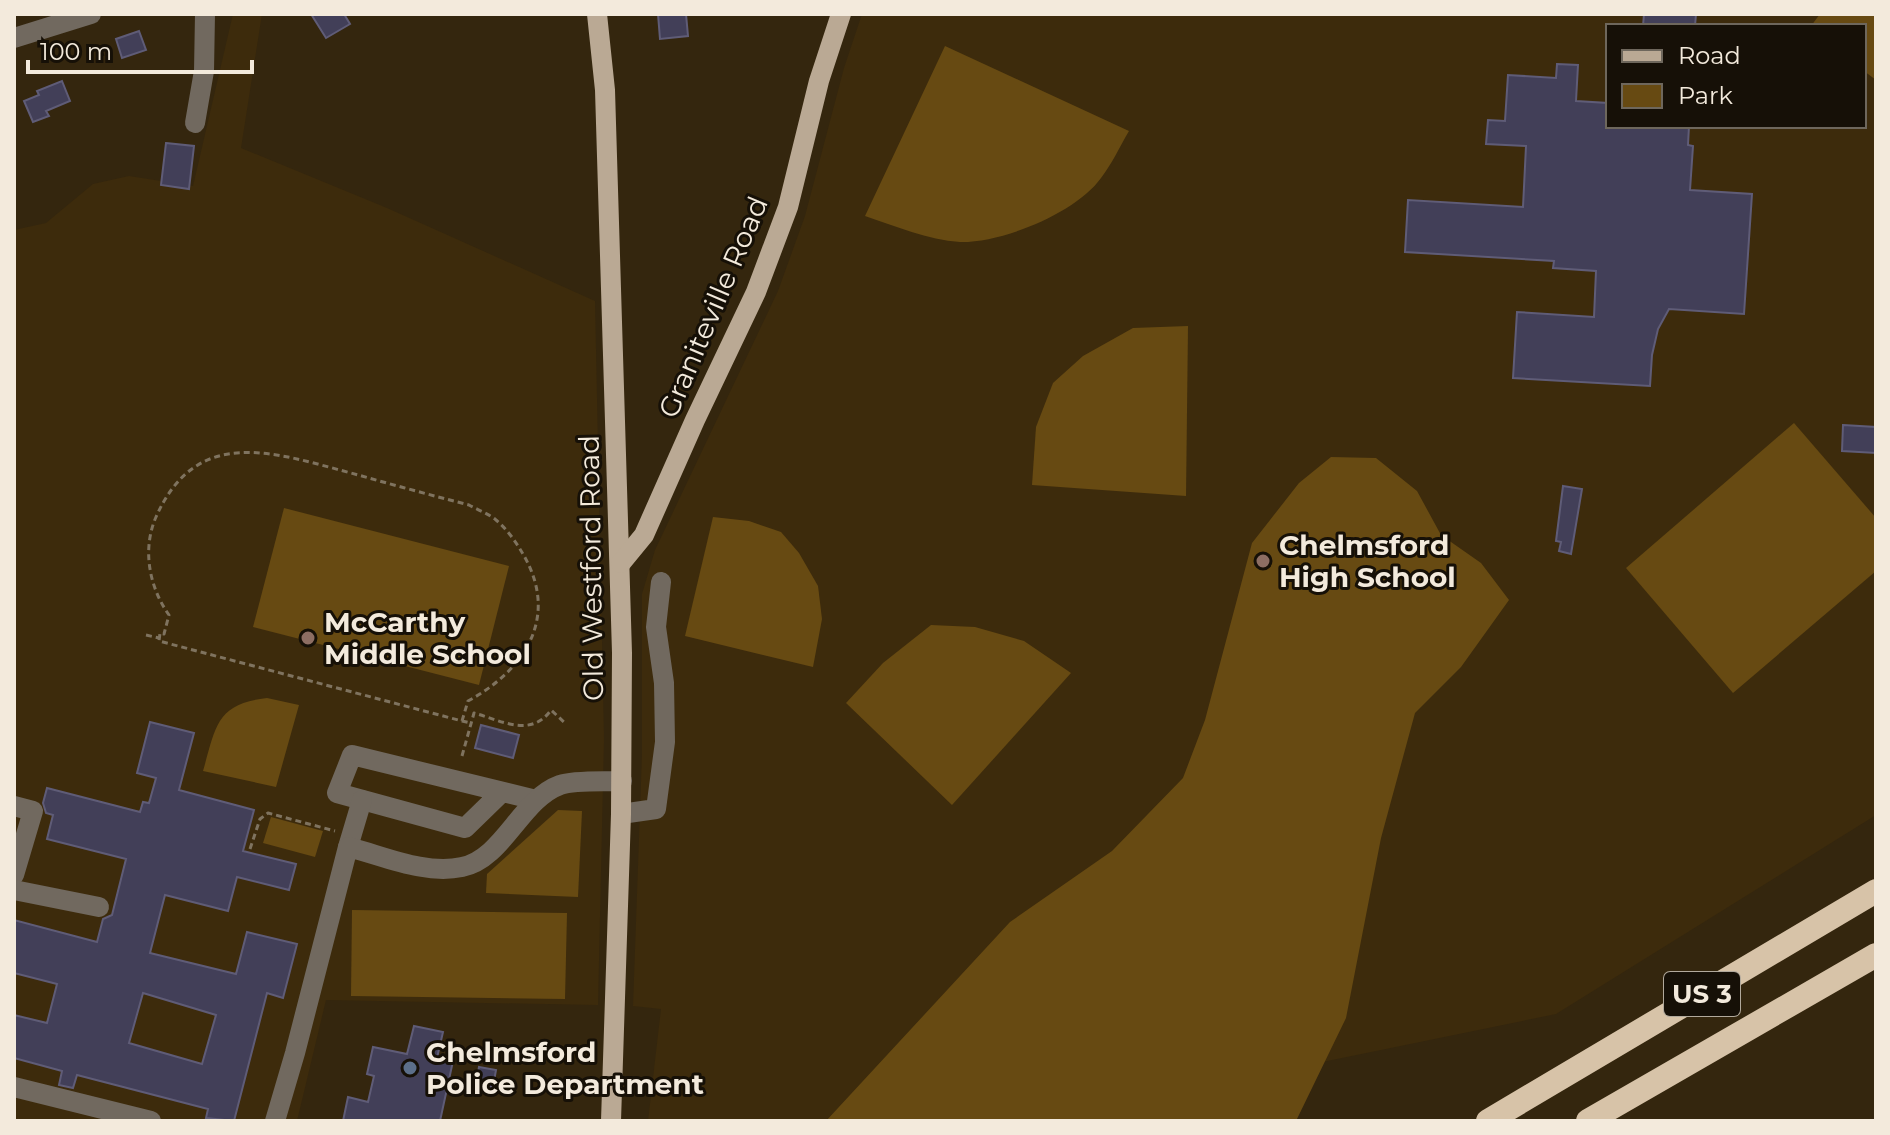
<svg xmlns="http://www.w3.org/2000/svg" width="1890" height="1135" font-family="Montserrat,sans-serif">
<rect width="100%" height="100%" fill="#34260e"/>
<g fill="#3d2b0c" fill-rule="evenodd">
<polygon points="233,14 262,14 241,148 387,208 595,301 604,739 598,1005 326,1000 297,1121 14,1121 14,230 46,223 93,184 129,176 193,186"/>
<path d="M862,14H1876V815L1556,1014L1035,1121H648L661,1009L633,1006L642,754V594L655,550L778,291L805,216L844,68ZM1608,26H1864V126H1608Z"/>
</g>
<g fill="#674a12">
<polygon points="1820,14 1876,14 1876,80 1864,71 1864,26 1811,26"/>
<path d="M945,46L1129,131C1120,146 1112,164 1101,178C1076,213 1002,243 960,242C928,240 895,226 865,216Z"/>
<polygon points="1188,326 1186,496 1032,485 1036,427 1053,383 1083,356 1133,328"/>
<polygon points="1794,423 1876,518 1876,571 1733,693 1626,568"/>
<polygon points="1331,457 1376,458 1417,491 1441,535 1481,563 1509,600 1461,667 1415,713 1381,838 1346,1018 1296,1121 826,1121 1010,922 1112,851 1183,778 1205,720 1252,543 1299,483"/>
<polygon points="284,508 509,566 479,685 253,627"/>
<polygon points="713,517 749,521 781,532 799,553 818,586 822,619 813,667 685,636"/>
<polygon points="931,625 975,627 1024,641 1071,673 952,805 846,703 883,663"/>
<path d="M267,698L299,705L276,787L203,771C216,726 216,704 267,698Z"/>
<polygon points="558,810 582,811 578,897 486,893 487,874"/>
<polygon points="271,817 323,831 315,857 263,843"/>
<polygon points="352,910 567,913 565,999 351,996"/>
</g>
<g fill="#423f58" stroke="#5f5c77" stroke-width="2" fill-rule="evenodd">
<polygon points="311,14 344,14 350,24 326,38"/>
<polygon points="658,14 686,14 688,36 660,39"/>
<polygon points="1644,14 1696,14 1695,26 1643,26"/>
<polygon points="139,31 146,50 122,58 116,39"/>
<polygon points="1557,64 1578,65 1576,101 1608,103 1608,126 1689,126 1688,145 1693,146 1690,190 1752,194 1744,314 1669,309 1658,329 1652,355 1650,386 1513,378 1517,312 1594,317 1596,271 1553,268 1554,261 1405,252 1408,200 1523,207 1526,146 1486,144 1488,120 1505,121 1508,75 1556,78"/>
<polygon points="62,81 70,101 46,111 49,116 33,122 24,101 39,95 37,91"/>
<polygon points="166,143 194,146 189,189 161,185"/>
<polygon points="1843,425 1876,427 1876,453 1842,451"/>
<polygon points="1563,486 1582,489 1571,554 1559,551 1561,542 1556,541"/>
<path d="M150,722L194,733L179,790L254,810L243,851L296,864L289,890L237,877L228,911L165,895L150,953L236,974L247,932L297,944L283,998L267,993L234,1121L206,1118L208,1109L77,1075L73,1088L59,1085L62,1071L14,1058V1015L47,1023L57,984L14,973V920L97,942L103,919L112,915L126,859L47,839L53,815L46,813L43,803L47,788L140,812L143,802L149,803L156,778L137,773ZM143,993L216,1015L202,1064L129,1043Z"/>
<polygon points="481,725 519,735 513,758 475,748"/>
<polygon points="414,1026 443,1032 437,1058 453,1061 440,1121 343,1121 348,1097 368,1102 374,1076 367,1074 373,1047 407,1054"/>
<polygon points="479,1067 496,1070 493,1087 476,1084"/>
</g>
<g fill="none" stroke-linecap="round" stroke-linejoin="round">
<g stroke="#7f735f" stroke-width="3" stroke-dasharray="6 4" stroke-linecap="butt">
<polyline points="146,635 159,638"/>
<path d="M462,721L468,701C525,670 560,617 523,554C516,542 507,529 496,520C489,514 478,510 469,505C430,495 390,484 351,473C275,453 197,424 156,517C142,549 149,587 169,615L164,634L160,633L159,641L462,721L471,723"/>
<path d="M462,756L474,713C502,721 531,738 551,710L565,723"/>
<polyline points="250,849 260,819 268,813 335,831"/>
</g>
<g stroke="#71695f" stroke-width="20">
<polyline points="14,38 91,14"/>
<polyline points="195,123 204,71 205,14"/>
<polyline points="502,792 465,828 337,793 352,755 536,800"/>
<polyline points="14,806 33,811 14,875"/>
<polyline points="621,814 656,809 665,742 664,683 656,627 661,582"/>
<polyline points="348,847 362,800"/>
<polyline points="14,890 99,907"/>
<polyline points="14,1087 151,1121"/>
<path d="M275,1121L295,1053L348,847C384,856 425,875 462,867C503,859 521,799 560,785C575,780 605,782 622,781"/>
</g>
<g stroke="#baa994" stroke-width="20">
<polyline points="597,14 605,90 622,653 621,814 611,1121"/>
<polyline points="621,563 644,535 695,420 756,292 788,207 819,81 841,14"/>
</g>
<g stroke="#d7c3a8" stroke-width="24">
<polyline points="1488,1121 1876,891"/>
<polyline points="1588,1121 1876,955"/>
</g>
</g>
<g fill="#8d6e63" stroke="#161007" stroke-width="3">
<circle cx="1263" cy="561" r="8"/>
<circle cx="308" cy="638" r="8"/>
</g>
<circle fill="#5c6f8a" stroke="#161007" stroke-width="3" cx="410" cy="1068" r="8"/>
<g text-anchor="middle" stroke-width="6" stroke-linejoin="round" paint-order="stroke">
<rect fill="#161007" stroke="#b1a99c" stroke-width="2" x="1664" y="972" width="76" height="44" rx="6"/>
<g font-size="26" font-weight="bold" fill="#f3eadc">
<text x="1702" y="1003">US 3</text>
</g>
<g font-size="28" fill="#f3eadc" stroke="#161007">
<text transform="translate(713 307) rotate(-67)" y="10">Graniteville Road</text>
<text transform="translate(591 568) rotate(-91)" y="10">Old Westford Road</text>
</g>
<g font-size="28" font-weight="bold" fill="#f3eadc" stroke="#161007" text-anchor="start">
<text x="1279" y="555">Chelmsford<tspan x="1279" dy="32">High School</tspan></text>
<text x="324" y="632">McCarthy<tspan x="324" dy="32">Middle School</tspan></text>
<text x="426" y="1062">Chelmsford<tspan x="426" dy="32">Police Department</tspan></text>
</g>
</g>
<rect width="1890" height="1135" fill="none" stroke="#f3eadc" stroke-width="32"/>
<rect x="1606" y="24" width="260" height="104" fill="#161007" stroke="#6e675c" stroke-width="2"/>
<rect x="1622" y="50" width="40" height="12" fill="#baa994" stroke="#6e675c" stroke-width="2"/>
<text x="1678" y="64" font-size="24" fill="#f3eadc">Road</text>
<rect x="1622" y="84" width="40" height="24" fill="#674a12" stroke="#6e675c" stroke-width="2"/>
<text x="1678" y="104" font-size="24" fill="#f3eadc">Park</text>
<path d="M28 60v12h224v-12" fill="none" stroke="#f3eadc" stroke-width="4"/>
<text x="40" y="60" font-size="24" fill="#f3eadc" stroke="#161007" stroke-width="6" paint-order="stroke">100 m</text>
</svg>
